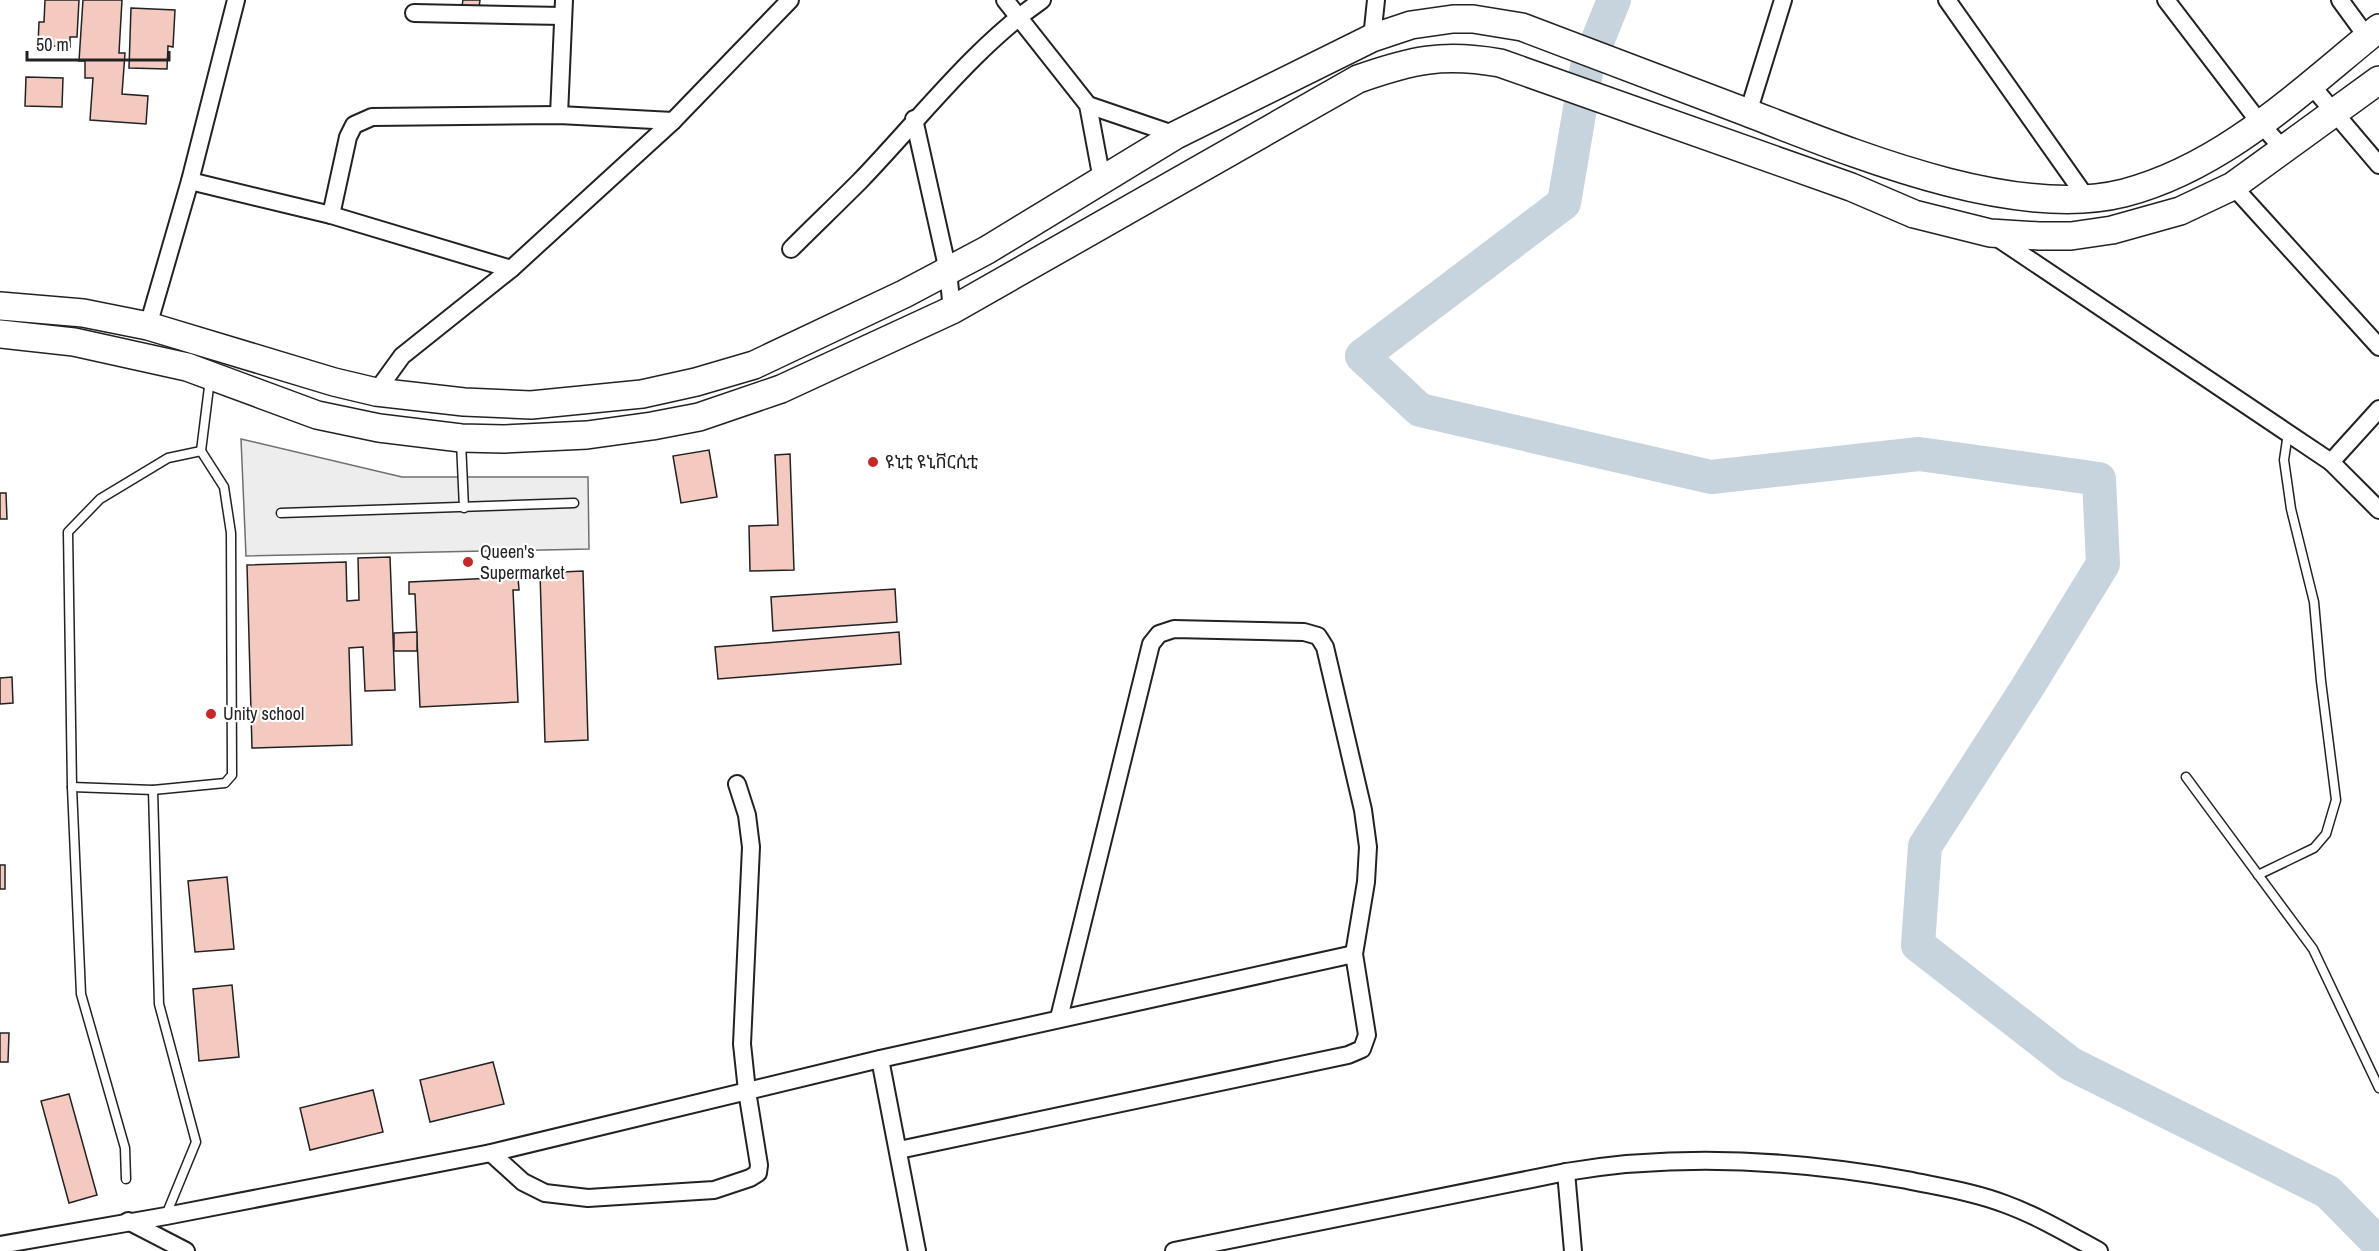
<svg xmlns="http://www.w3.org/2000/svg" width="2379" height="1251" font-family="'Archivo Narrow','Noto Sans Ethiopic',sans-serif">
<rect width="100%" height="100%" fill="#fff"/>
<polygon fill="#ededed" stroke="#6f6f6f" stroke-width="1.5" points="241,439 402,477 588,477 589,549 246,556"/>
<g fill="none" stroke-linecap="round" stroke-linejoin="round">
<polyline stroke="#c7d3dd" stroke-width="34" points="1614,0 1587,67 1564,203 1362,356 1420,410 1711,477 1919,454 2099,479 2103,564 2027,688 1925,846 1918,945 2071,1064 2328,1192 2379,1244"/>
</g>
<g fill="#f3c9c0" stroke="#222" stroke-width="1.5">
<polygon points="45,0 79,0 77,37 70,37 70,47 38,45 39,22 44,22"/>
<polygon points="83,0 122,0 119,53 125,53 122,94 148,96 146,124 90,120 93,78 85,78 85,61 79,61"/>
<polygon points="463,0 480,0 479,8 462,6"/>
<polygon points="131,8 175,10 173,47 168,46 167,69 129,68"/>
<polygon points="26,77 63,78 62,107 25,106"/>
<polygon points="709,450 717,497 681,503 673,456"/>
<polygon points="790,454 794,570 750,571 749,526 778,525 775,455"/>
<polygon points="0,493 6,493 7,519 0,519"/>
<polygon points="390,557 395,690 365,691 363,647 349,648 352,745 252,748 247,565 346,562 347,601 359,600 358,558"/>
<polygon points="583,571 588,740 545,742 540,573"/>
<polygon points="518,577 519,590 513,590 518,702 420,707 415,594 409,594 409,582"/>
<polygon points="895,589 897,622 773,631 771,597"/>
<polygon points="417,632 417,651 394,651 394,633"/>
<polygon points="899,632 901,664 718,679 715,647"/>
<polygon points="12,677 13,703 0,704 0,678"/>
<rect x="0" y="865" width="5" height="24"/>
<polygon points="227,877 234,949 195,952 188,881"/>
<polygon points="232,985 239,1057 199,1061 193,989"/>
<polygon points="0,1033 9,1033 8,1062 0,1062"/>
<polygon points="493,1062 504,1104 430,1122 420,1080"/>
<polygon points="373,1090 383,1132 310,1150 300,1108"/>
<polygon points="69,1094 97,1195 69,1203 41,1101"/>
</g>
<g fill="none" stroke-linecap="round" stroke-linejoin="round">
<g stroke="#222" stroke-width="11">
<g id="lane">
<polyline points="461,442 464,508"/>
<polyline points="281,513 574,503"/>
<polyline points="2186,777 2313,949 2379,1088"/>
<polyline points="72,787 153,790 225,783 232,775 231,533 224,487 201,451 210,379"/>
<polyline points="153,790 159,1004 196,1142 166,1215"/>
<polyline points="2258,875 2314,848 2326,834 2336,800 2321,681 2314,602 2291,509 2284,460 2288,433"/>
<polyline points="126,1179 125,1148 81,994 72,787 68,532 100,499 168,458 201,451"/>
</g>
</g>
<g stroke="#222" stroke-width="20">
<g id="street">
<polyline points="236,0 190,181 331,215"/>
<polyline points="1005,0 1088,105 1102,180"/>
<polyline points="1947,0 2088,200"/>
<polyline points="2166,0 2260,123 2284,150"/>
<polyline points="2340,0 2367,37"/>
<polyline points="414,13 563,16"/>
<polyline points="1372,38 1376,0"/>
<polyline points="2311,85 2379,165"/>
<polyline points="1088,105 1176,135"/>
<polyline points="1748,113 1783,0"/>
<polyline points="559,115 564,0"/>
<polyline points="914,119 948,271 952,310"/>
<polyline points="2233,186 2379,347"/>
<polyline points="1993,235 2331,462"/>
<path d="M791,249C814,226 837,204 860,181C918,121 973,48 1042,0"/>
<polyline points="511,269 331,215 348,137 354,125 372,117 559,115 673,121"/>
<polyline points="148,326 190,181"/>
<polyline points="376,392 402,356 511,269 673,121 790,0"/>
<polyline points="2379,409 2331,462 2379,510"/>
<polyline points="880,1059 917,1251"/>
<polyline points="899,1150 1348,1055 1362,1049 1367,1035 1354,954 1366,882 1368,847 1363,810 1325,647 1318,636 1304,632 1174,629 1159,634 1151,644 1059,1018"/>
<polyline points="491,1153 523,1182 545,1193 588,1198 714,1190 750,1178 758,1173 759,1165 747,1091 742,1044 751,847 747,815 737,784"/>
<polyline points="1566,1172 1573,1251"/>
<polyline points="128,1221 186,1251"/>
<polyline points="0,1245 166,1216 491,1153 880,1059 1354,954"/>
<path d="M1174,1251L1566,1172C1679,1153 1796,1160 1907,1180C1940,1187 1974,1192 2005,1204C2038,1216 2068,1234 2099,1251"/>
</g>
</g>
<g stroke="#222" stroke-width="30">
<g id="primary">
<path d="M0,306L83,313L148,326L334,382L376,392L464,402L531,405L642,394L696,382L754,365L904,294L987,250L1176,135L1372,38L1411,25L1453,19H1473L1522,27C1596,55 1671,83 1746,112C1850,152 2013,221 2124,193C2224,167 2301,91 2379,28"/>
<path d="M0,334L74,342L187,367L317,415L379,428L461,438L504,439L587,435L652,426L699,417L781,389L952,310L1358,79C1412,60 1443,53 1500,63L1851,187L1914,214L1990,233L2039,236H2071L2112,230L2180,211L2233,186L2379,80"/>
</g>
</g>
<use href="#lane" stroke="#fff" stroke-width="8"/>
<use href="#street" stroke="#fff" stroke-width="16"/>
<use href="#primary" stroke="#fff" stroke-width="27"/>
</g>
<g fill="#c62828" stroke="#fff" stroke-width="2">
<circle cx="873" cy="462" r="6"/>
<circle cx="468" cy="562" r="6"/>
<circle cx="211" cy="714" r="6"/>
</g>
<g text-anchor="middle" stroke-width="4.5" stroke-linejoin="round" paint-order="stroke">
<g font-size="18" fill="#222" stroke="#fff" text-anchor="start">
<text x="885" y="468">ዩኒቲ ዩኒቨርሲቲ</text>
<text x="480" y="558">Queen's<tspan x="480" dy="21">Supermarket</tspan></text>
<text x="223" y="720">Unity school</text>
</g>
</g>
<path d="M27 51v9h142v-9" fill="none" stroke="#222222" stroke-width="3"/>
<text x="36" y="51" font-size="18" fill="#222222" stroke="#ffffff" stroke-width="4.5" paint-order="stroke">50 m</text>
</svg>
